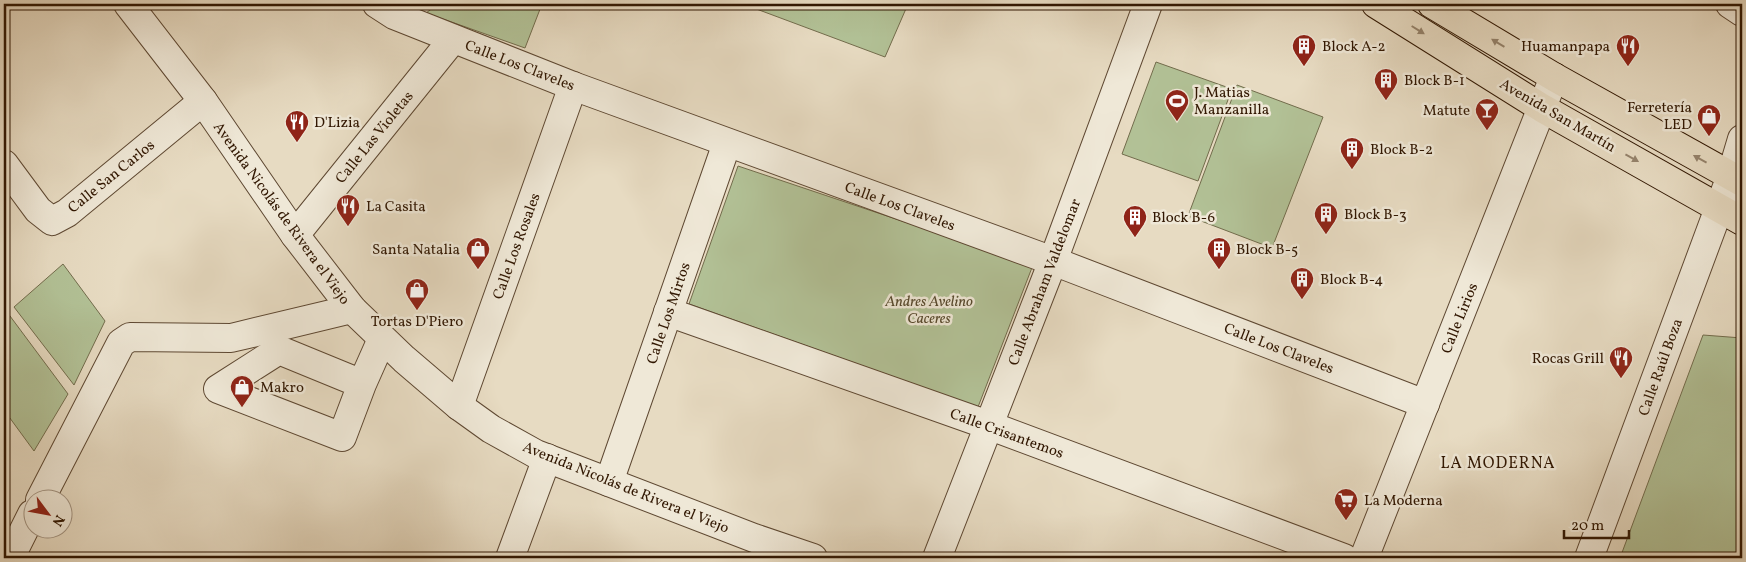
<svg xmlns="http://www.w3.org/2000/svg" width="1746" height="562" font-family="Vollkorn,serif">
<rect width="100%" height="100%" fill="#e7dbc2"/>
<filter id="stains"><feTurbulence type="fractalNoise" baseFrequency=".004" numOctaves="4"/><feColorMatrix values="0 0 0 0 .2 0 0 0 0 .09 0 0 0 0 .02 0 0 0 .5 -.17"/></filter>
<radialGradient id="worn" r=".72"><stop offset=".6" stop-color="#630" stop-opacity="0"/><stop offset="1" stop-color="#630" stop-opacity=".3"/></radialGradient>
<g fill="#b2c196" stroke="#726c4c">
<polygon points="438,4 542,4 525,48 426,13"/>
<polygon points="743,4 908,4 885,57"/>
<polygon points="1156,62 1232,89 1198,181 1122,154"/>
<polygon points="1237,85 1323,117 1272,248 1188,216"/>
<polygon points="738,166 1033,265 978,407 689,304"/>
<polygon points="63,264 105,321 74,385 14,307"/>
<polygon points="7,312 68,394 34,451 4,410 4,315"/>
<polygon points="1703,335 1742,338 1742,558 1620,558"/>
</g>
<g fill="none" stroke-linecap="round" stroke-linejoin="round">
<g stroke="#5e4832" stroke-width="30">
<g id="minor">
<polyline points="128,4 203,101 295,235 352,309 404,359 459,406 491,429 536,454 754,538 813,558"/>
<polyline points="377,4 394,15 573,86 1053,261 1425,404"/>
<polyline points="1730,4 1742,12"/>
<polyline points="4,164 38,210 52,221 67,213 203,101"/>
<polyline points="295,235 453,39"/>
<polyline points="668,312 988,425 1344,558"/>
<polyline points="362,384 279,350 218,389 342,437 362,384 382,339"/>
<polyline points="459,406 573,86"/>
<polyline points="609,482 727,143"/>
<polyline points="40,500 121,343 130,337 231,338 352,309"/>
<polyline points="11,556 32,514"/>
<polyline points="510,558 547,458"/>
<polyline points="937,558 1053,261 1148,4"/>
<polyline points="1364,558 1554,77"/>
<polyline points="1589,558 1731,176 1742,139"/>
</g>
</g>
<g stroke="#311702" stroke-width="30">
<g id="major">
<polyline points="1376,4 1542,108 1742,221"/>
<polyline points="1432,4 1554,77 1742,182"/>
</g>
</g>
<use href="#minor" stroke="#efe8d7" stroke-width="28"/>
<use href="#major" stroke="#e7dbc2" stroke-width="28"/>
</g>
<defs><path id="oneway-solid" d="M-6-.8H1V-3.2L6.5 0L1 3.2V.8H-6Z" transform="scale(1.25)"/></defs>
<g fill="#95836c">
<use href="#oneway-solid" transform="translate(1418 30) rotate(32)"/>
<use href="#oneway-solid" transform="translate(1498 43) rotate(-149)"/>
<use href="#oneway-solid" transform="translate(1632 158) rotate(29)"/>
<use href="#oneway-solid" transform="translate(1700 159) rotate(-151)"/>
</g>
<defs>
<g id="building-pin" transform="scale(1.25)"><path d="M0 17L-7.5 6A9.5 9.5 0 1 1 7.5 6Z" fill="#8f2418" stroke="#efe8d7"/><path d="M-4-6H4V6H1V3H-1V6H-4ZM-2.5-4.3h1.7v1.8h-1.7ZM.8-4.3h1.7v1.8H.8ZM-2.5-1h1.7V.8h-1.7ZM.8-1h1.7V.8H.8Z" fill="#fff"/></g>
<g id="restaurant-pin" transform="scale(1.25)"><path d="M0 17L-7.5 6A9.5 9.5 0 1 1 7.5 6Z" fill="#8f2418" stroke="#efe8d7"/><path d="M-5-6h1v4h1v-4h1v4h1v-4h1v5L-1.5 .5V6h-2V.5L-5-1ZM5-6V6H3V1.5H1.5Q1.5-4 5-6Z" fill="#fff"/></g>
<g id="stadium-pin" transform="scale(1.25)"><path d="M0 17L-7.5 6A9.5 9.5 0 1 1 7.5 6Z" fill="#8f2418" stroke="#efe8d7"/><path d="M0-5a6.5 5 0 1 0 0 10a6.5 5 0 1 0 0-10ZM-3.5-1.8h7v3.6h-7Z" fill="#fff"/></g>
<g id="bar-pin" transform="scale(1.25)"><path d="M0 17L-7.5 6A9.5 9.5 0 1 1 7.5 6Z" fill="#8f2418" stroke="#efe8d7"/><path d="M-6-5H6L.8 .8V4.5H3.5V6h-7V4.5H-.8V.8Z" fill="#fff"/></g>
<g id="shop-pin" transform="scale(1.25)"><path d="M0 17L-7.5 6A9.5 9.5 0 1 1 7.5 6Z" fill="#8f2418" stroke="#efe8d7"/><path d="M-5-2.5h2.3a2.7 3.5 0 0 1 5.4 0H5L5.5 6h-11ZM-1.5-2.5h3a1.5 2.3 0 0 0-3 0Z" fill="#fff"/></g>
<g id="supermarket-pin" transform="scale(1.25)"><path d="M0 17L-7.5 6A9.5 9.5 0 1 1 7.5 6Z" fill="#8f2418" stroke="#efe8d7"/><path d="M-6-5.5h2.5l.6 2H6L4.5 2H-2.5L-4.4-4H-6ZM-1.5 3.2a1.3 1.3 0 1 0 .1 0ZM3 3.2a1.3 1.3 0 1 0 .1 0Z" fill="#fff"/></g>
</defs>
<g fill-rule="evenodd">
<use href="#building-pin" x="1304" y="46"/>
<use href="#restaurant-pin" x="1628" y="46"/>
<use href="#building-pin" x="1386" y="80"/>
<use href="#stadium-pin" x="1177" y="101"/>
<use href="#bar-pin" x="1487" y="110"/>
<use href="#shop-pin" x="1709" y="116"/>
<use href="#restaurant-pin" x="297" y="122"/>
<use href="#building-pin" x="1352" y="149"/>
<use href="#restaurant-pin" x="348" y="206"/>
<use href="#building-pin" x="1326" y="214"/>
<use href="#building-pin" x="1135" y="217"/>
<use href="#shop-pin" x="478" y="249"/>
<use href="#building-pin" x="1219" y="249"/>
<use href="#building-pin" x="1302" y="279"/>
<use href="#shop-pin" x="417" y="290"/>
<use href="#restaurant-pin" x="1621" y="358"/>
<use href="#shop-pin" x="242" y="387"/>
<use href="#supermarket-pin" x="1346" y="500"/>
</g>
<g text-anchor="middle" stroke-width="5" stroke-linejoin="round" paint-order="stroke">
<g font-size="15" fill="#311702" stroke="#efe8d7" text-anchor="start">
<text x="1322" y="51">Block A-2</text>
<text x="1610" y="51" text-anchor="end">Huamanpapa</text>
<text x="1404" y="85">Block B-1</text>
<text x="1194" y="97">J. Matias<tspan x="1194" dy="17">Manzanilla</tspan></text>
<text x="1692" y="112" text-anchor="end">Ferretería<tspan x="1692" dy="17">LED</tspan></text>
<text x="1470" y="115" text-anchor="end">Matute</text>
<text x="314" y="127">D'Lizia</text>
<text x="1370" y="154">Block B-2</text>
<text x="366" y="211">La Casita</text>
<text x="1344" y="219">Block B-3</text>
<text x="1152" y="222">Block B-6</text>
<text x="460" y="254" text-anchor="end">Santa Natalia</text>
<text x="1236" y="254">Block B-5</text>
<text x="1320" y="284">Block B-4</text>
<text x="417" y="326" text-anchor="middle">Tortas D'Piero</text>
<text x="1604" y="363" text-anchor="end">Rocas Grill</text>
<text x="260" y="392">Makro</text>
<text x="1364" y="505">La Moderna</text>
</g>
<g font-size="15" fill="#311702" stroke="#efe8d7">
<text transform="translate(520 65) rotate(21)" y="5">Calle Los Claveles</text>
<text transform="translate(1558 115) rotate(30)" y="5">Avenida San Martín</text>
<text transform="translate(374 137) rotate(-51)" y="5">Calle Las Violetas</text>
<text transform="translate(111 176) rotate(-39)" y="5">Calle San Carlos</text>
<text transform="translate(900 206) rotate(20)" y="5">Calle Los Claveles</text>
<text transform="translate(282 213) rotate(54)" y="5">Avenida Nicolás de Rivera el Viejo</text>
<text transform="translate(516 246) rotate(-70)" y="5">Calle Los Rosales</text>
<text transform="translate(1044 282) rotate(-69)" y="5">Calle Abraham Valdelomar</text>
<text transform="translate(668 313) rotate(-71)" y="5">Calle Los Mirtos</text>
<text transform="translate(1459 318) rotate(-68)" y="5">Calle Lirios</text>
<text transform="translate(1279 348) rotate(21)" y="5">Calle Los Claveles</text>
<text transform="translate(1660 367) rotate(-70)" y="5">Calle Raúl Boza</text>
<text transform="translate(1007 433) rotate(20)" y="5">Calle Crisantemos</text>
<text transform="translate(626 487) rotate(22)" y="5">Avenida Nicolás de Rivera el Viejo</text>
</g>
<g font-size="15" font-style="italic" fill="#584a2e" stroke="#efe8d7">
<text x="929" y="306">Andres Avelino<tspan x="929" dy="17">Caceres</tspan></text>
</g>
<g font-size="16" letter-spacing="1" fill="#311702" stroke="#efe8d7">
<text x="1498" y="468">LA MODERNA</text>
</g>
</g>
<rect width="1746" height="562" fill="none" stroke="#e7dbc2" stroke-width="20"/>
<rect x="5" y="5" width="1736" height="552" fill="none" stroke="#311702" stroke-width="2.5"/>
<rect x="10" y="10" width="1726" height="542" fill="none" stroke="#311702"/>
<g transform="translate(48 514) rotate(122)"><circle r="24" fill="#efe8d7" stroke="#a39482"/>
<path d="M0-4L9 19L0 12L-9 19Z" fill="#8f2418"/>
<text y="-8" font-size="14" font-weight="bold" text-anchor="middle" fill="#311702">N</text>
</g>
<path d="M1564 530v8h65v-8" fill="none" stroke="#311702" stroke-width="2.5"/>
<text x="1571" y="530" font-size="15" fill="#311702" stroke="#efe8d7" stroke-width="4" paint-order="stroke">20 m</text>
<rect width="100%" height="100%" filter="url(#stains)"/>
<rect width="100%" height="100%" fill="url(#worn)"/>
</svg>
